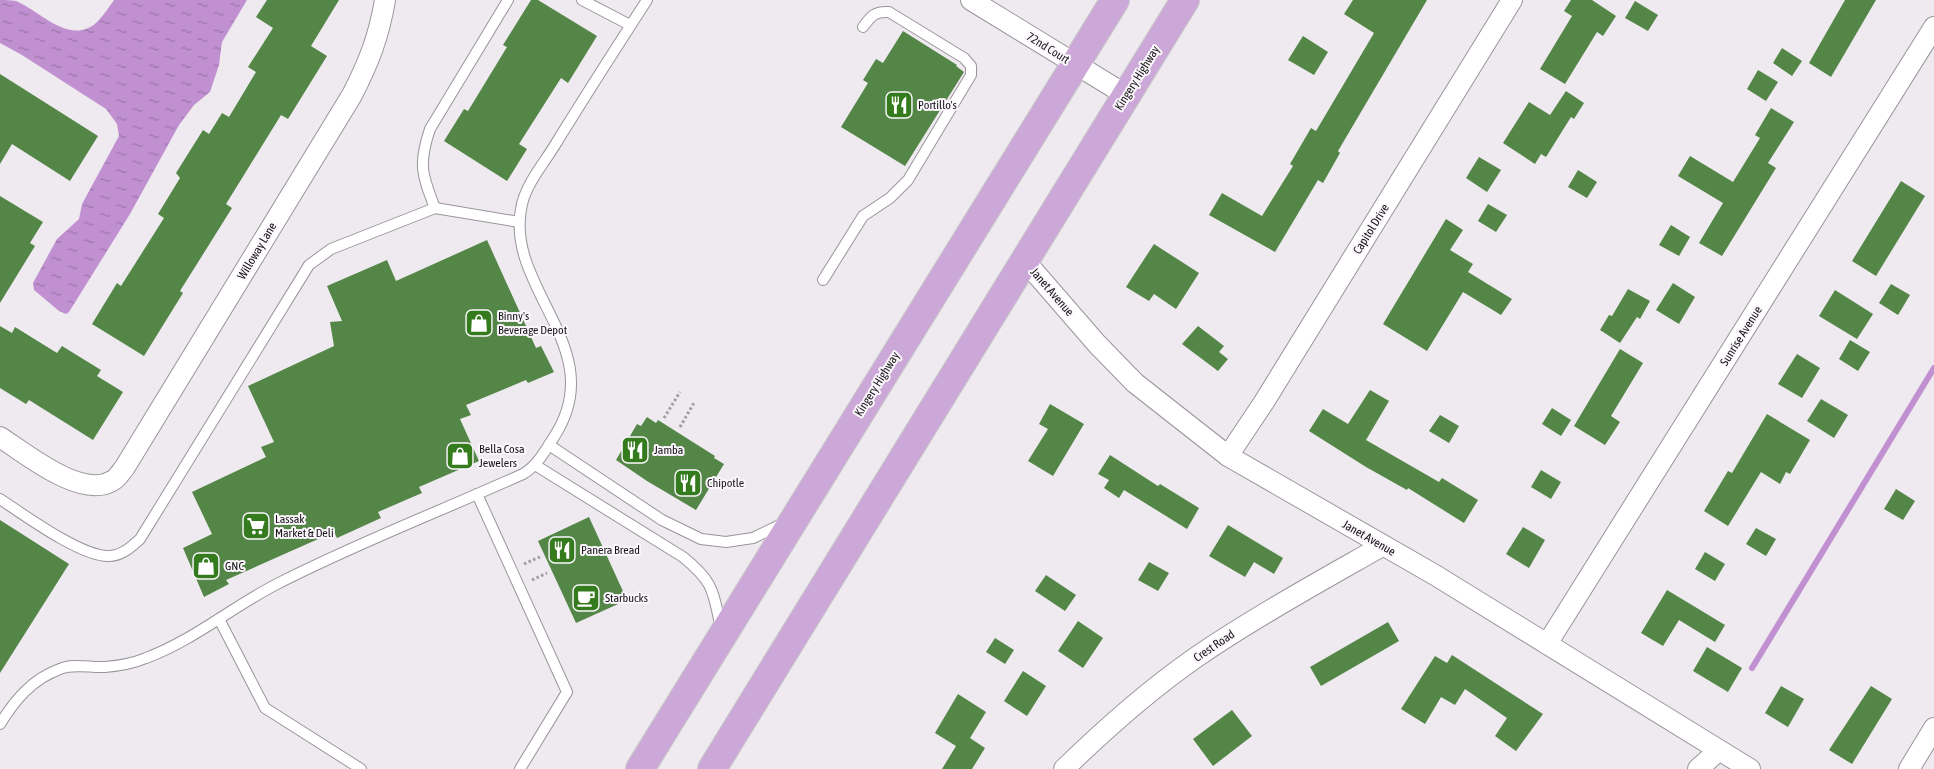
<svg xmlns="http://www.w3.org/2000/svg" width="1934" height="769" font-family="'Asap Condensed',sans-serif">
<defs>
<pattern id="water-ripples" width="26" height="14" patternUnits="userSpaceOnUse" patternTransform="scale(1.25)"><rect width="26" height="14" fill="#c190d1"/><path d="M2 4q2-2 4 0t4 0M15 11q2-2 4 0t4 0" fill="none" stroke="#9c75a9"/></pattern>
</defs>
<rect width="100%" height="100%" fill="#eeeaef"/>
<path fill="url(#water-ripples)" d="M0,0C5,0 11,0 16,1C39,10 70,47 97,22C104,15 109,7 114,0H247L222,42L219,65L210,92L194,105L179,125L130,214L69,312L66,314L59,311L34,290L33,283L57,239L79,219L82,204L119,136L117,124L106,109L22,55L0,43Z"/>
<g fill="none" stroke-linecap="round" stroke-linejoin="round">
<polyline stroke="#c190d1" stroke-width="6" points="1752,668 1934,368"/>
</g>
<g fill="#548647">
<polygon points="267,0 339,0 311,46 327,56 288,119 281,115 226,204 232,208 180,291 183,293 144,356 92,324 117,283 121,286 164,218 158,214 180,178 176,173 203,130 209,134 222,113 229,117 256,72 248,67 273,28 256,17"/>
<polygon points="531,0 538,0 597,36 568,83 561,78 519,144 527,149 507,181 444,141 464,109 468,111 507,47 503,45"/>
<polygon points="1353,0 1427,0 1338,151 1340,153 1323,183 1318,180 1275,252 1209,215 1222,193 1262,216 1293,166 1290,164 1311,128 1316,131 1374,33 1344,14"/>
<polygon points="1571,0 1592,0 1616,16 1603,36 1597,32 1565,84 1540,69 1572,16 1564,11"/>
<polygon points="1845,0 1876,0 1831,77 1809,63"/>
<polygon points="1635,1 1658,15 1648,31 1625,18"/>
<polygon points="903,31 957,65 956,66 964,72 905,166 841,127 868,83 863,80 876,59 883,63"/>
<polygon points="1303,36 1328,52 1314,75 1288,60"/>
<polygon points="1782,48 1802,61 1792,76 1773,63"/>
<polygon points="1758,70 1778,82 1766,101 1747,89"/>
<polygon points="0,74 98,136 70,181 12,144 0,164"/>
<polygon points="1566,91 1584,103 1574,119 1571,117 1546,157 1541,154 1535,164 1503,143 1529,102 1550,115"/>
<polygon points="1771,108 1794,122 1768,163 1776,168 1722,256 1699,243 1723,203 1678,176 1690,156 1733,182 1760,138 1755,135"/>
<polygon points="1479,157 1501,170 1487,192 1466,178"/>
<polygon points="1578,170 1597,182 1587,198 1568,187"/>
<polygon points="1901,181 1925,196 1876,276 1852,261"/>
<polygon points="0,196 43,222 30,243 35,246 0,303"/>
<polygon points="1488,204 1507,215 1496,232 1478,221"/>
<polygon points="1446,219 1463,230 1450,250 1473,264 1468,272 1512,299 1501,315 1463,292 1427,351 1383,324"/>
<polygon points="1671,225 1690,237 1679,256 1659,245"/>
<polygon points="487,240 536,348 541,346 554,372 528,383 526,380 466,405 471,415 460,419 479,461 419,487 422,493 378,512 381,518 337,538 334,532 226,580 229,584 204,597 183,548 212,534 192,492 266,457 261,447 274,442 248,386 334,346 330,322 342,321 327,286 387,260 396,281"/>
<polygon points="1154,244 1199,273 1176,309 1154,294 1149,301 1126,287"/>
<polygon points="1673,283 1695,297 1679,324 1656,310"/>
<polygon points="1891,284 1910,295 1898,315 1879,303"/>
<polygon points="1628,289 1650,301 1640,319 1637,317 1620,343 1600,330 1609,315 1612,316"/>
<polygon points="1835,290 1873,314 1857,339 1819,316"/>
<polygon points="0,326 12,333 15,327 57,353 62,346 101,370 97,376 123,392 93,440 29,400 26,404 0,388"/>
<polygon points="1198,326 1224,346 1219,352 1228,359 1218,371 1182,344"/>
<polygon points="1850,340 1870,352 1858,371 1839,359"/>
<polygon points="1620,349 1643,363 1611,416 1620,422 1605,445 1574,426"/>
<polygon points="1797,354 1820,368 1802,398 1778,384"/>
<polygon points="1370,390 1389,401 1366,440 1439,482 1442,478 1478,500 1464,523 1408,488 1407,490 1366,467 1309,431 1323,409 1348,424"/>
<polygon points="1821,399 1848,415 1834,438 1807,421"/>
<polygon points="1050,404 1084,424 1053,476 1028,461 1048,429 1039,424"/>
<polygon points="1552,408 1571,420 1561,436 1542,424"/>
<polygon points="1767,414 1810,440 1790,474 1786,472 1780,484 1761,472 1728,526 1704,511 1728,471 1732,473"/>
<polygon points="1440,415 1459,426 1449,443 1429,431"/>
<polygon points="647,417 656,423 658,420 715,456 714,458 724,464 696,510 647,481 616,460 637,424 641,426"/>
<polygon points="1110,455 1158,486 1160,484 1199,508 1187,529 1124,490 1119,498 1104,488 1109,480 1098,474"/>
<polygon points="1541,470 1561,482 1551,499 1531,487"/>
<polygon points="1896,489 1915,501 1903,520 1884,509"/>
<polygon points="589,517 627,600 576,623 538,541"/>
<polygon points="0,520 69,564 0,673"/>
<polygon points="1228,525 1283,558 1274,574 1254,562 1245,577 1209,556"/>
<polygon points="1523,527 1545,540 1529,568 1506,554"/>
<polygon points="1756,528 1776,539 1766,556 1746,544"/>
<polygon points="1705,552 1725,564 1715,581 1695,569"/>
<polygon points="1149,562 1169,573 1158,591 1138,580"/>
<polygon points="1046,575 1076,595 1065,611 1035,591"/>
<polygon points="1667,590 1725,625 1715,642 1679,620 1663,646 1641,633"/>
<polygon points="1078,621 1103,638 1083,668 1058,651"/>
<polygon points="1388,622 1399,641 1321,686 1310,667"/>
<polygon points="995,638 1014,650 1005,664 986,652"/>
<polygon points="1707,647 1742,668 1728,692 1693,671"/>
<polygon points="1452,655 1543,714 1516,751 1495,736 1507,718 1465,689 1455,705 1441,697 1425,724 1401,709 1435,656 1447,663"/>
<polygon points="1023,671 1046,686 1027,716 1004,701"/>
<polygon points="1781,686 1804,699 1788,727 1765,713"/>
<polygon points="1871,686 1892,699 1852,764 1829,750"/>
<polygon points="958,694 986,712 970,738 985,748 972,769 942,769 956,746 935,733"/>
<polygon points="1232,710 1252,736 1213,766 1193,739"/>
</g>
<g fill="none" stroke-linecap="round" stroke-linejoin="round">
<g stroke="#99959b" stroke-width="12">
<g id="service">
<polyline points="582,0 630,25"/>
<path d="M435,208C422,175 418,164 430,129L508,0"/>
<path d="M823,280L863,216L890,198L908,180L971,75V66L964,58L889,12C875,11 871,16 863,27"/>
<polyline points="549,445 662,520 701,539 726,542 753,538 784,523"/>
<path d="M535,465L683,557C714,582 713,591 721,629"/>
<polyline points="477,494 567,692 520,769"/>
<path d="M0,499C24,515 83,558 110,556C123,555 131,547 140,539L309,265L331,249L435,208L519,222"/>
<polyline points="219,619 265,708 361,769"/>
<path d="M0,724C15,700 32,679 60,669C74,663 91,668 105,667C118,666 134,663 146,658C194,640 232,607 277,584C357,543 441,511 523,474C537,466 545,451 554,437C612,348 502,288 522,204C527,183 544,163 555,145C585,96 616,48 647,0"/>
</g>
</g>
<g stroke="#99959b" stroke-width="22">
<g id="minor">
<polyline points="971,0 1126,95"/>
<polyline points="1025,261 1097,344 1135,383 1228,456 1435,575 1750,769"/>
<path d="M0,437C26,454 81,499 112,481C117,479 121,472 125,467L352,95C369,62 379,36 385,0"/>
<polyline points="1228,456 1264,402 1512,0"/>
<polyline points="1547,644 1934,27"/>
<path d="M1064,769C1105,729 1148,691 1195,658C1255,617 1319,582 1382,546"/>
<polyline points="1698,769 1718,751"/>
<polyline points="1909,769 1934,728"/>
</g>
</g>
<g stroke="#c8c7c8" stroke-width="30">
<g id="trunk">
<polyline points="640,769 1115,0"/>
<polyline points="712,769 1185,0"/>
</g>
</g>
<g stroke="#a09da1" stroke-width="3" stroke-dasharray="2.5 2.5" stroke-linecap="butt">
<polyline points="664,418 680,392"/>
<polyline points="680,427 695,401"/>
<polyline points="524,564 540,557"/>
<polyline points="532,580 547,573"/>
</g>
<use href="#service" stroke="#fff" stroke-width="10"/>
<use href="#minor" stroke="#fff" stroke-width="20"/>
<use href="#trunk" stroke="#cca8d8" stroke-width="28"/>
</g>
<defs>
<g id="restaurant-square" transform="scale(1.4375)"><rect x="-9" y="-9" width="18" height="18" rx="4" fill="#347b1e" stroke="#fbf7fd"/><path d="M-5-6h1v4h1v-4h1v4h1v-4h1v5L-1.5 .5V6h-2V.5L-5-1ZM5-6V6H3V1.5H1.5Q1.5-4 5-6Z" fill="#fff"/></g>
<g id="shop-square" transform="scale(1.4375)"><rect x="-9" y="-9" width="18" height="18" rx="4" fill="#347b1e" stroke="#fbf7fd"/><path d="M-5-2.5h2.3a2.7 3.5 0 0 1 5.4 0H5L5.5 6h-11ZM-1.5-2.5h3a1.5 2.3 0 0 0-3 0Z" fill="#fff"/></g>
<g id="supermarket-square" transform="scale(1.4375)"><rect x="-9" y="-9" width="18" height="18" rx="4" fill="#347b1e" stroke="#fbf7fd"/><path d="M-6-5.5h2.5l.6 2H6L4.5 2H-2.5L-4.4-4H-6ZM-1.5 3.2a1.3 1.3 0 1 0 .1 0ZM3 3.2a1.3 1.3 0 1 0 .1 0Z" fill="#fff"/></g>
<g id="cafe-square" transform="scale(1.4375)"><rect x="-9" y="-9" width="18" height="18" rx="4" fill="#347b1e" stroke="#fbf7fd"/><path d="M-5.5-4.5H6V0H3Q3 3.5 0 3.5H-2.5Q-5.5 3.5-5.5 0ZM3-3.2v2h1.7v-2ZM-6 4.5H4V6H-6Z" fill="#fff"/></g>
</defs>
<g fill-rule="evenodd">
<use href="#restaurant-square" x="899" y="105"/>
<use href="#shop-square" x="479" y="323"/>
<use href="#restaurant-square" x="635" y="450"/>
<use href="#shop-square" x="460" y="456"/>
<use href="#restaurant-square" x="688" y="483"/>
<use href="#supermarket-square" x="256" y="526"/>
<use href="#restaurant-square" x="562" y="550"/>
<use href="#shop-square" x="206" y="566"/>
<use href="#cafe-square" x="586" y="598"/>
</g>
<g text-anchor="middle" stroke-width="4" stroke-linejoin="round" paint-order="stroke">
<g font-size="12" fill="#181618" stroke="#fbf7fd">
<text transform="translate(1048 48) rotate(32)" y="4">72nd Court</text>
<text transform="translate(1137 78) rotate(-58)" y="4">Kingery Highway</text>
<text transform="translate(1371 229) rotate(-58)" y="4">Capitol Drive</text>
<text transform="translate(257 251) rotate(-59)" y="4">Willoway Lane</text>
<text transform="translate(1052 292) rotate(49)" y="4">Janet Avenue</text>
<text transform="translate(1741 336) rotate(-58)" y="4">Sunrise Avenue</text>
<text transform="translate(877 384) rotate(-58)" y="4">Kingery Highway</text>
<text transform="translate(1369 538) rotate(30)" y="4">Janet Avenue</text>
<text transform="translate(1214 646) rotate(-34)" y="4">Crest Road</text>
</g>
<g font-size="12" fill="#181618" stroke="#fbf7fd" text-anchor="start">
<text x="918" y="109">Portillo's</text>
<text x="498" y="320">Binny's<tspan x="498" dy="14">Beverage Depot</tspan></text>
<text x="479" y="453">Bella Cosa<tspan x="479" dy="14">Jewelers</tspan></text>
<text x="654" y="454">Jamba</text>
<text x="707" y="487">Chipotle</text>
<text x="275" y="523">Lassak<tspan x="275" dy="14">Market &amp; Deli</tspan></text>
<text x="581" y="554">Panera Bread</text>
<text x="225" y="570">GNC</text>
<text x="605" y="602">Starbucks</text>
</g>
</g>
</svg>
